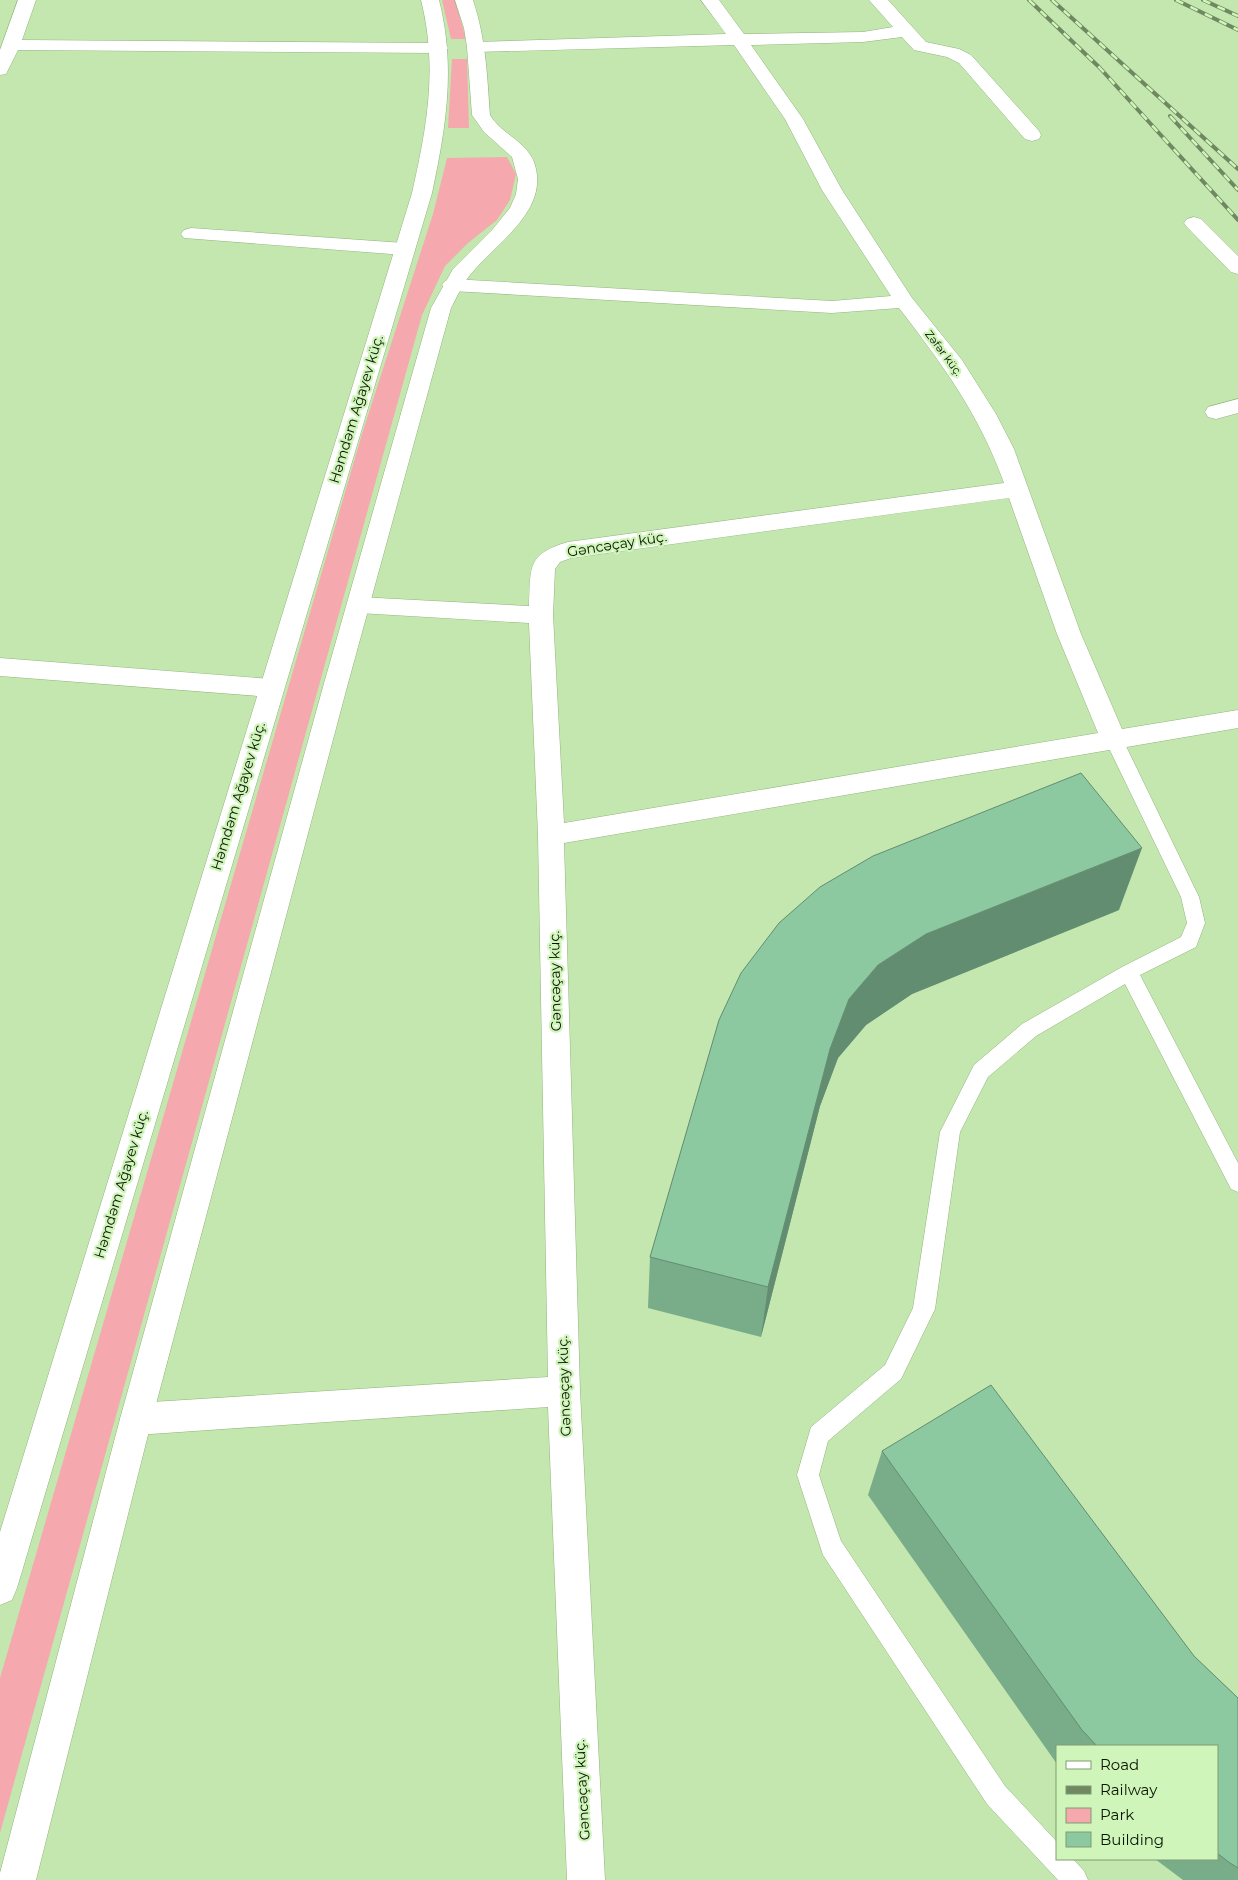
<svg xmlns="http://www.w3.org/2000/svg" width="1238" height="1880" font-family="Montserrat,sans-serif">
<rect width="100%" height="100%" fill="#c3e7ae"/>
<g fill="#f5a9af">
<polygon points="442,0 455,0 466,39 451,39"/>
<polygon points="452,59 467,59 469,128 448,128"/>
<polygon points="507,157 516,174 510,200 497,220 468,243 445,266 422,315 0,1833 0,1678 362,434 433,214 447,158"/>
</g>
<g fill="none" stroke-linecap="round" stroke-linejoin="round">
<g stroke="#92b57d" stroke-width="1">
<polygon id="lane" points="1114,734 1120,735 1123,740 1199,897 1205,923 1196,947 1140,975 1238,1163 1238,1192 1231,1189 1125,984 1036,1036 988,1077 960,1132 935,1309 901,1379 828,1441 819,1475 841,1541 1005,1786 1057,1842 1057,1859 1073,1859 1084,1871 1088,1880 1058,1880 987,1804 823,1555 797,1475 811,1427 885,1365 913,1308 940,1132 974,1065 1022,1024 1122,967 1181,937 1187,923 1181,897 1105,740 1108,735"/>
</g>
<g stroke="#92b57d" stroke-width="1">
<g id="street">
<polygon points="18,0 36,0 22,40 439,43 445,44 448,48 445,52 439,53 18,50 6,74 0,75 0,50"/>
<path d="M701,0H719L744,34L863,32L893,27L869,0H888L926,42L959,49L971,55L1039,131L1041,135L1039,139L1032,141L1025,139L959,63L947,57L914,50L902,37L863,42L751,45L803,119L842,190L912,298L962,360L996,414L1014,449L1081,634L1122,729L1238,710V728L564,843L580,1391L605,1880H567L548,1407L136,1435L124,1430L120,1419L124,1408L136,1403L548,1377L538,835L529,623L359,613L351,611L347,605L351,599L359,597L529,606C531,568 526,554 568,542L1004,483C979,414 943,365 899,308L832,313L452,291L445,289L442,285L445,281L452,279L832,301L891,296L822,190L785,119L734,45L476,52L470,51L467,47L470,43L476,42L726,34ZM1009,498L1057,634L1098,733L564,823L553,615L555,569L560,562L571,558Z"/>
<polygon points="1194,217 1201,219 1238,256 1238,274 1231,272 1187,227 1184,223 1187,219"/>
<polygon points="191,228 404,243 411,245 414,249 411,253 404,255 184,238 181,234 184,230"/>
<polygon points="1238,399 1238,413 1216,419 1208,417 1205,412 1208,407"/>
<polygon points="0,658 271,679 280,682 283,688 280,694 271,697 0,676"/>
</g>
</g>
<g stroke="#92b57d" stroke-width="1">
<g id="secondary">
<path d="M421,0H439C456,67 446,127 432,193L17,1588L12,1600L0,1605V1532L412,193C427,127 438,67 421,0Z"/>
<path d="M455,0H473C486,40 487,74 490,115C501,134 526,141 534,162C551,210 496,243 470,275C462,285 457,297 451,308L347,687L152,1419L36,1880H0V1873L120,1419L323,687L431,308L453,269L492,230L510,208L516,194L518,179L512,157L484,132L472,115L467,47L464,28Z"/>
</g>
</g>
<use href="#lane" fill="#fff" fill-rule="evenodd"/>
<use href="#street" fill="#fff" fill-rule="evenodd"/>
<use href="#secondary" fill="#fff" fill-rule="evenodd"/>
<g stroke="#6f8861" stroke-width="4">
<g id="rail">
<polyline points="1029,0 1099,67 1238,220"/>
<polyline points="1052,0 1238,169"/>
<polyline points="1176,0 1238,30"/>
<polyline points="1203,0 1238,16"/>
<polyline points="1170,116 1238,190"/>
</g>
</g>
<use href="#rail" stroke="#d0f5ba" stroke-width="2.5" stroke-dasharray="8" stroke-linecap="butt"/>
</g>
<g fill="#79ad8a">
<polygon points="1119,910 912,994 866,1025 838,1058 820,1106 761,1337 648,1308 650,1257 719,1020"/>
<polygon points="882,1451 1194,1656 1238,1698 1238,1880 1183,1880 1155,1859 1217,1859 1217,1746 1057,1746 1057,1764 868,1495"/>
</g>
<polygon fill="#638d70" points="1142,848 1119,910 912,994 866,1025 838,1058 820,1106 761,1337 768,1287 830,1049 849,999 878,965 926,934"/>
<g fill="#8dc9a0" stroke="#638d70">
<polygon points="1081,773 1142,848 926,934 878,965 849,999 830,1049 768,1287 650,1257 719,1020 741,973 779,923 820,887 873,856"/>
<polygon points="991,1385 1194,1656 1238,1698 1238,1868 1230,1863 1217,1853 1217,1746 1097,1746 1082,1730 882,1451"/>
</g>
<g text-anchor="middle" stroke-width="4.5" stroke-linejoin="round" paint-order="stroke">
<g font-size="11" fill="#091502" stroke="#d0f5ba">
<text transform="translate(944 353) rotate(53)" y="4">Zəfər küç.</text>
</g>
<g font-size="14" fill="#091502" stroke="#d0f5ba">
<text transform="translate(356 409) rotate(-73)" y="5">Həmdəm Ağayev küç.</text>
<text transform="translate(617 544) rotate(-9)" y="5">Gəncəçay küç.</text>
<text transform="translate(238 796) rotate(-73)" y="5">Həmdəm Ağayev küç.</text>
<text transform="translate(555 981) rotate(-91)" y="5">Gəncəçay küç.</text>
<text transform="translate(121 1184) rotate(-73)" y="5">Həmdəm Ağayev küç.</text>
<text transform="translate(564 1386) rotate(-92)" y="5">Gəncəçay küç.</text>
<text transform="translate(582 1790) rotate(-93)" y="5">Gəncəçay küç.</text>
</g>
</g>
<rect x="1056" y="1745" width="162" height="115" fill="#d0f5ba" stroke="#809b70"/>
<rect x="1066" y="1761" width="25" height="8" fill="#ffffff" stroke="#809b70"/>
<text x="1100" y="1770" font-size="15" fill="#091502">Road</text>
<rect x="1066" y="1786" width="25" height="8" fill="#6f8861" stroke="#809b70"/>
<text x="1100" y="1795" font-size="15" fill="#091502">Railway</text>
<rect x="1066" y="1808" width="25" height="15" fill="#f5a9af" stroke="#809b70"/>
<text x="1100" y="1820" font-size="15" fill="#091502">Park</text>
<rect x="1066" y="1832" width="25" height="15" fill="#8dc9a0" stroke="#809b70"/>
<text x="1100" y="1845" font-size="15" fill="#091502">Building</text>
</svg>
